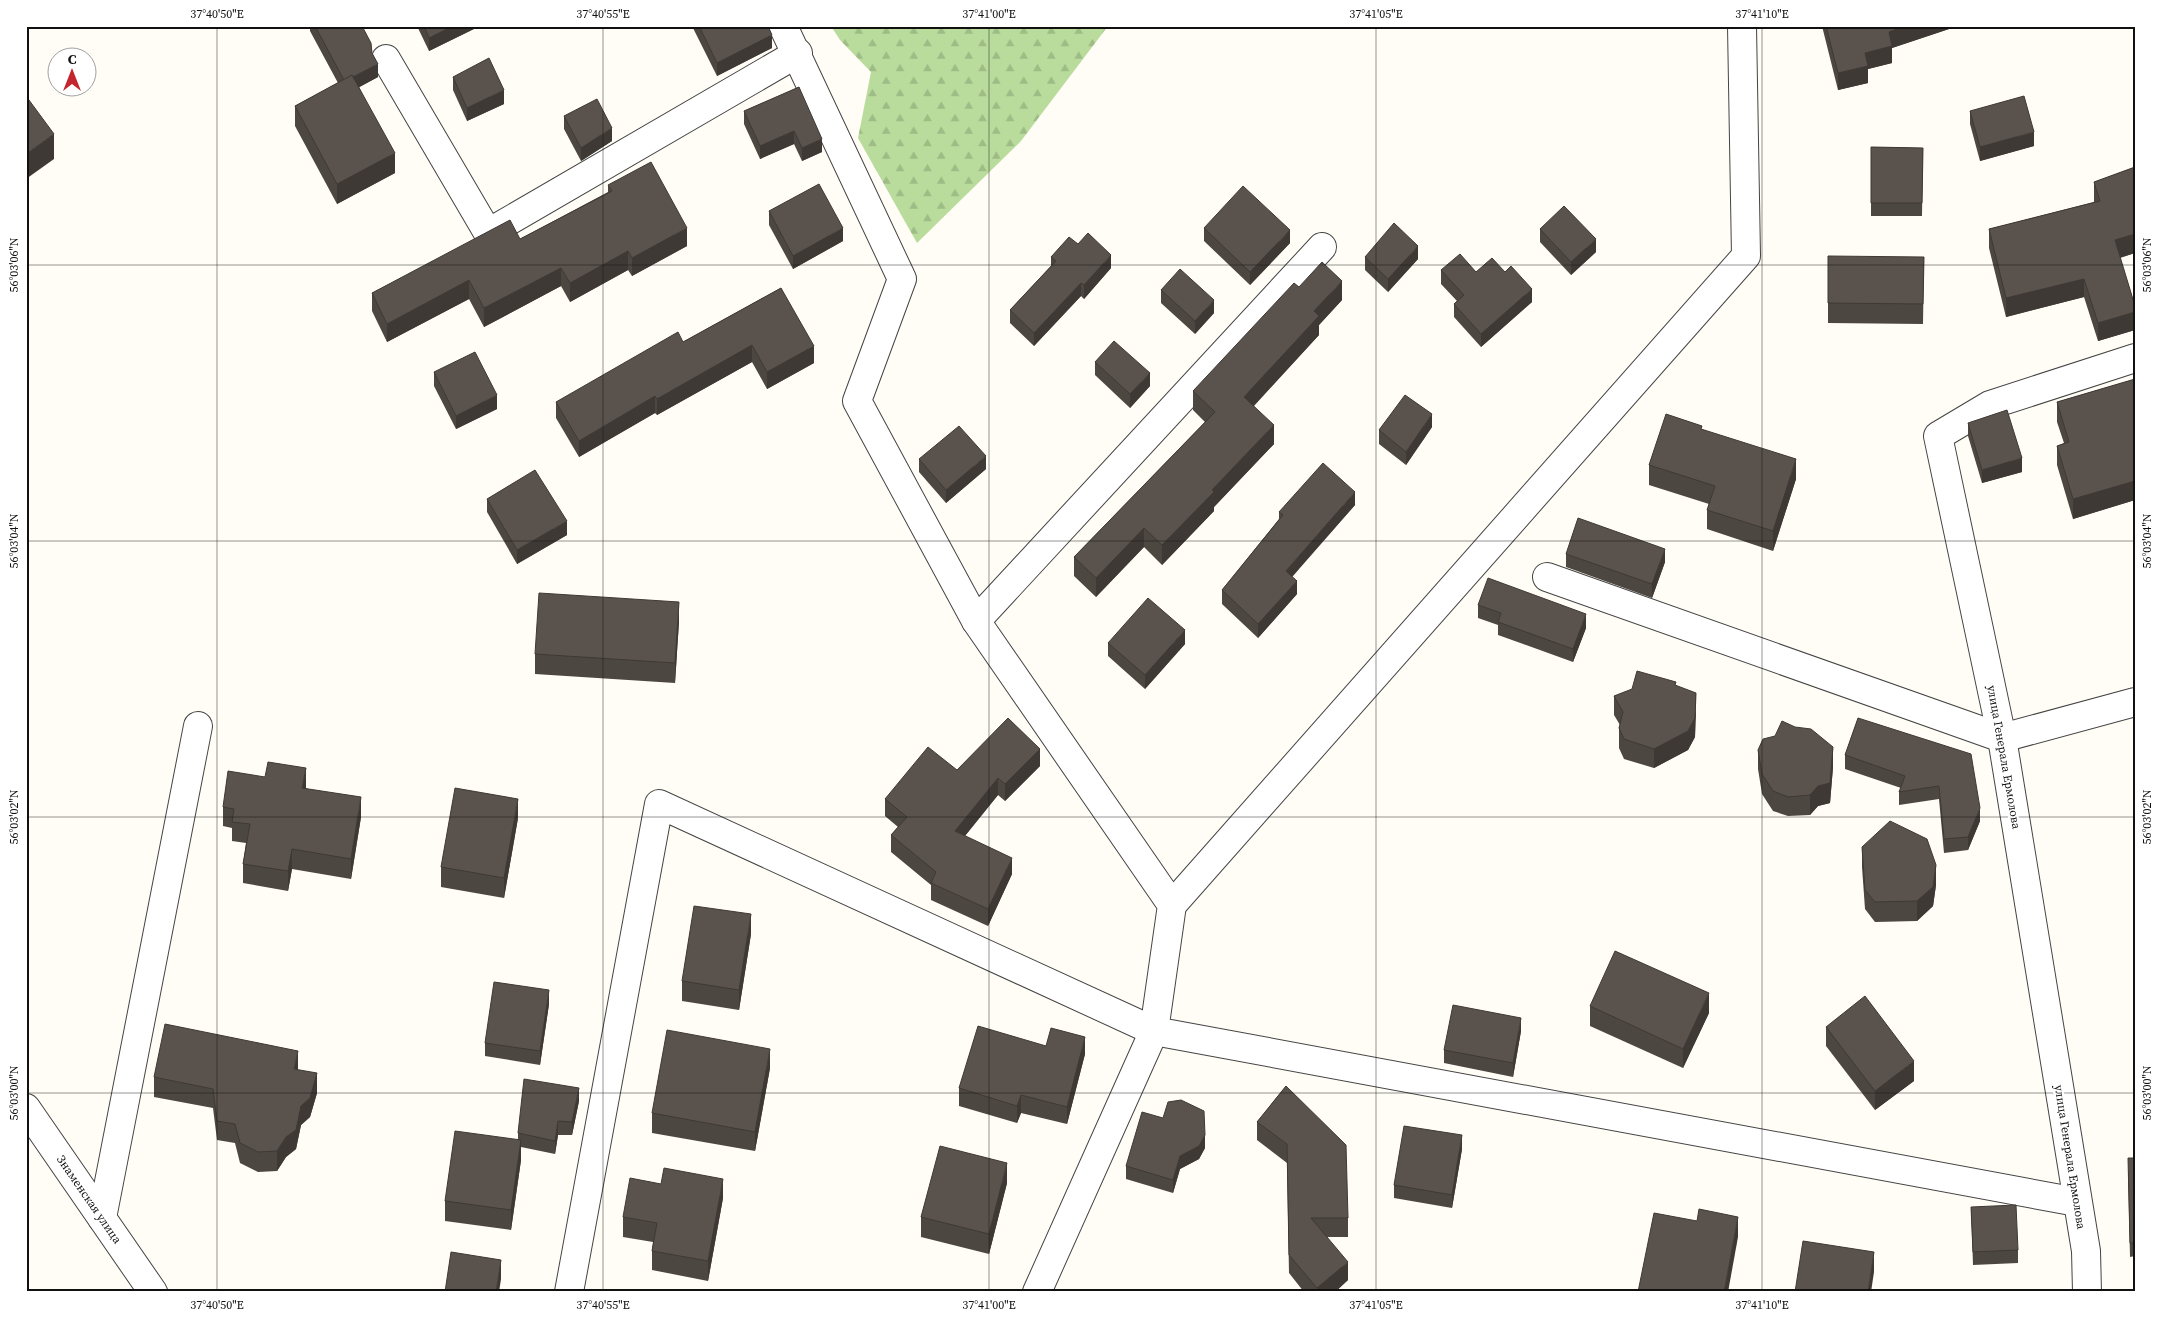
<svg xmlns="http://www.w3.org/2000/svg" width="2161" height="1318" font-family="'Source Serif 4',serif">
<defs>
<pattern id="forest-firs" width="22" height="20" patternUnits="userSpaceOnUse" patternTransform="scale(1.25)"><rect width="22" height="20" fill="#b9dc9c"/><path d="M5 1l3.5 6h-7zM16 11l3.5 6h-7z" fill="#9ebc85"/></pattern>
</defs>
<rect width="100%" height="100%" fill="#fffdf5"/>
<polygon fill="url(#forest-firs)" points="831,26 1108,26 1021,141 917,243 858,138 871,72 840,40"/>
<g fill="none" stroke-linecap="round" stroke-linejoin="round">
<g stroke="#444" stroke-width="30">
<g id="minor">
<polyline points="783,26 902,279 857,401 976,621 1172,905 1154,1031 2077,1202"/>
<polyline points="386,59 488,233 798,53"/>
<polyline points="1547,577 2002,738 2135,702"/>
<polyline points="976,621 1322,247"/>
<polyline points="1172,905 1746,256 1742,26"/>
<path id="s1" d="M26,1108L153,1292"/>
<polyline points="102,1218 198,726"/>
<polyline points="569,1292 659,804 1154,1031 1037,1292"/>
<polyline points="2087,1292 2086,1251 2002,738 1938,436 1990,405 2135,358"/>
</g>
</g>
<use href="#minor" stroke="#fff" stroke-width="28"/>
</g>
<g fill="#4d4742">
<polygon points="310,26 362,26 372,53 378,77 359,87 395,173 337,204 295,126 295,106 338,83 310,31"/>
<polygon points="417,26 480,26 429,51"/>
<polygon points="692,26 768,26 772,48 717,76"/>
<polygon points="1822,26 1958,26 1892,48 1892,63 1868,69 1868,83 1838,90"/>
<polygon points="453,77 504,104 467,121 453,90"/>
<polygon points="799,87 822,152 802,161 794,144 760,159 744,124 744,111"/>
<polygon points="1970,111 2034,146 1980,161 1970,124"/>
<polygon points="564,116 612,141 581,161 564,129"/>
<polygon points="1871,147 1923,148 1922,216 1871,216"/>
<polygon points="2135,167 2135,253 2120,258 2135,306 2135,330 2098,341 2084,297 2006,317 1989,248 1989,229 2094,202 2094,182"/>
<polygon points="608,185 687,246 632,276 628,270 570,302 561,286 484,327 469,299 387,342 372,311 372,293 520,239 608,192"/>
<polygon points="769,211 843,241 793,269 769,225"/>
<polygon points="1204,228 1290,243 1250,285 1204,241"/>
<polygon points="1540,229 1596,252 1571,275 1540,242"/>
<polygon points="1078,244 1111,268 1084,299 1081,296 1034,346 1010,323 1010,310 1051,266 1051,257"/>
<polygon points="1365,257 1418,259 1388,292 1365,270"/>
<polygon points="1924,257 1923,324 1828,323 1828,303"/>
<polygon points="1441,270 1476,272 1532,302 1481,347 1454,317 1454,304 1457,301 1441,284"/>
<polygon points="1299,287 1342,300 1319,325 1319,335 1254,406 1274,444 1214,507 1214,511 1162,565 1144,547 1096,597 1074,576 1074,557 1205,422 1193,410 1193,391"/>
<polygon points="781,288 814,363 767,389 752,362 657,415 655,413 579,457 556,418 556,402 683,342"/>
<polygon points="1161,290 1214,313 1195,334 1161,303"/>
<polygon points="1095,362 1150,386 1130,408 1095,375"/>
<polygon points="434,372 497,409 456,429 434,386"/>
<polygon points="2135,379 2135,500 2073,519 2057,465 2057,446 2064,443 2057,422 2057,402"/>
<polygon points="1968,423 2022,472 1982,483 1968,436"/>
<polygon points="1432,427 1406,465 1379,444 1379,430"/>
<polygon points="1702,429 1796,479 1773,551 1707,529 1707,510 1709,504 1649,485 1649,465"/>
<polygon points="919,459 986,469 946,503 919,472"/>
<polygon points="487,499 567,535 517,564 487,512"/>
<polygon points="1355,505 1292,576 1297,594 1258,638 1222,604 1222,590 1279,519 1279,512"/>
<polygon points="1566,554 1665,562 1652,598 1566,567"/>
<polygon points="1478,605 1586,628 1573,662 1498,635 1498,625 1478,618"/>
<polygon points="679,621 675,683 535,674 535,654"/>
<polygon points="1108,643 1185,644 1145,689 1108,656"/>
<polygon points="1676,685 1696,713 1695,737 1688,750 1654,768 1624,759 1619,748 1619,728 1620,725 1614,715 1614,696"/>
<polygon points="1858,718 1980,821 1968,850 1944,853 1939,799 1899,805 1899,792 1901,788 1845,769 1845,755"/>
<polygon points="1758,750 1833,767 1830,803 1818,806 1810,815 1788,816 1773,811 1762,794 1758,769"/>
<polygon points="1040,766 1005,801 998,795 965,836 1012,874 988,926 931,900 931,885 891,852 891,835 898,827 885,816 885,799 957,770"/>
<polygon points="306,788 361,817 351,879 292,869 288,891 243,883 243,864 246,843 232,841 232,828 223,826 223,807"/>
<polygon points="518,818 504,898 441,887 441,867"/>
<polygon points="1862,847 1936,885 1933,906 1917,921 1875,922 1865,909 1862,867"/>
<polygon points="751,934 739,1010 682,1001 682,981"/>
<polygon points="549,1004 540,1065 485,1056 485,1043"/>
<polygon points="1590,1006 1709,1013 1683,1068 1590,1026"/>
<polygon points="1826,1027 1914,1081 1875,1110 1826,1046"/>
<polygon points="1521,1031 1513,1077 1444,1063 1444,1050"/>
<polygon points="1046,1046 1085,1054 1067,1124 1021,1113 1017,1123 959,1106 959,1088"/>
<polygon points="770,1068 755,1151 652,1133 652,1113"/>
<polygon points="298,1070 317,1093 310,1117 301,1125 296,1149 286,1157 277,1171 258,1172 240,1163 235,1143 217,1140 213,1108 154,1097 154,1077"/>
<polygon points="1286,1086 1348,1218 1348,1237 1327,1237 1348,1280 1335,1292 1304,1292 1289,1273 1287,1163 1257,1140 1257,1122"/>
<polygon points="579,1101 572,1135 558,1135 555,1154 521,1147 521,1160 511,1230 445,1221 445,1201 518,1140 518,1133"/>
<polygon points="1205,1148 1199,1159 1180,1169 1173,1193 1126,1179 1126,1166"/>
<polygon points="1462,1149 1452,1208 1394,1198 1394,1185"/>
<polygon points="2135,1158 2135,1256 2130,1257 2128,1172"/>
<polygon points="1007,1183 989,1254 921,1237 921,1217"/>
<polygon points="661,1184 723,1198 708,1281 652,1270 652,1251 653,1242 623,1237 623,1217"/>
<polygon points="1971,1207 2018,1250 2018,1263 1973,1265"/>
</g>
<g fill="#3f3936">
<polygon points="453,26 480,26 429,51 429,38"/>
<polygon points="1905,26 1958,26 1892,48 1892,63 1868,69 1868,83 1838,90 1838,73 1865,53 1889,32"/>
<polygon points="772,35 772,48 717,76 717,63"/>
<polygon points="378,64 378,77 345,95 345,82"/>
<polygon points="504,90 504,104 467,121 467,108"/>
<polygon points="612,128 612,141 581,161 581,148"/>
<polygon points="794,131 794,144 760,159 760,146"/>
<polygon points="2034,132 2034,146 1980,161 1980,147"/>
<polygon points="54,134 54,159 26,179 26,154"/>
<polygon points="822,139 822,152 802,161 802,148"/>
<polygon points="395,153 395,173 337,204 337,184"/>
<polygon points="687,228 687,246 632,276 632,258"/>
<polygon points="843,228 843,241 793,269 793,256"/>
<polygon points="1290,230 1290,243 1250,285 1250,272"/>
<polygon points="2135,234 2135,253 2115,259 2115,240"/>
<polygon points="1596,239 1596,252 1571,275 1571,262"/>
<polygon points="1418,246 1418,259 1388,292 1388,279"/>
<polygon points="628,251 628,270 570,302 570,283"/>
<polygon points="1111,255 1111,268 1084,299 1084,285"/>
<polygon points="561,268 561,286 484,327 484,308"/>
<polygon points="2084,279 2084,297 2006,317 2006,298"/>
<polygon points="469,280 469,299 387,342 387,324"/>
<polygon points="1342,281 1342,300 1319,325 1319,335 1244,416 1244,397 1314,311"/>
<polygon points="1081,283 1081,296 1034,346 1034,333"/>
<polygon points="1532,289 1532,302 1481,347 1481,334"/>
<polygon points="1214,300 1214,313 1195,334 1195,321"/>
<polygon points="2135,312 2135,330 2098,341 2098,323"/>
<polygon points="752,345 752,362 657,415 657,399"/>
<polygon points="814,346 814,363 767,389 767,372"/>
<polygon points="1150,373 1150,386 1130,408 1130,394"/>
<polygon points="497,395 497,409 456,429 456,416"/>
<polygon points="655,396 655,413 579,457 579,441"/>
<polygon points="1432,414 1432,427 1406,465 1406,452"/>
<polygon points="1274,425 1274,444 1214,507 1214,511 1162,565 1162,545 1212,490"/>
<polygon points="986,456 986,469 946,503 946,490"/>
<polygon points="2022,458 2022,472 1982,483 1982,470"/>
<polygon points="1796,459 1796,479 1773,551 1773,531"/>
<polygon points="2135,481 2135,500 2073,519 2073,499"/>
<polygon points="1355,492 1355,505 1286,584 1286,571"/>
<polygon points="567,521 567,535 517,564 517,550"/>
<polygon points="1144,528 1144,547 1096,597 1096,578"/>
<polygon points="1665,549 1665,562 1652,598 1652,584"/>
<polygon points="1297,581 1297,594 1258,638 1258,624"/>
<polygon points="679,602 679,621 675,683 675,663"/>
<polygon points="1586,614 1586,628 1573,662 1573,649"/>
<polygon points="1185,630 1185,644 1145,689 1145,675"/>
<polygon points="1696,693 1695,737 1688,750 1654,768 1654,749"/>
<polygon points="1833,747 1833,767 1830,803 1818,806 1810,815 1810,795"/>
<polygon points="1040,749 1040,766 1005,801 1005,784"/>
<polygon points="306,768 306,788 302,807 302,788"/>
<polygon points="998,778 998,795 955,848 955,831"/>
<polygon points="361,797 361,817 351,879 351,859"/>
<polygon points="518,799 518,818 504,898 504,878"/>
<polygon points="1980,808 1980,821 1968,850 1968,837"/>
<polygon points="292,849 292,869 288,891 288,871"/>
<polygon points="1012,858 1012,874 988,926 988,909"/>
<polygon points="1936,865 1936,885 1933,906 1917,921 1917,901"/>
<polygon points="751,914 751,934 739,1010 739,990"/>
<polygon points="549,990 549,1004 540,1065 540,1051"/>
<polygon points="1709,993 1709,1013 1683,1068 1683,1049"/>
<polygon points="1521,1018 1521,1031 1513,1077 1513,1063"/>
<polygon points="1085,1037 1085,1054 1067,1124 1067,1107"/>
<polygon points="770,1049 770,1068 755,1151 755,1132"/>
<polygon points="298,1051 298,1071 294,1069"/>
<polygon points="1914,1061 1914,1081 1875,1110 1875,1091"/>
<polygon points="317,1073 317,1093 310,1117 301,1125 296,1149 286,1157 277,1171 277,1151 286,1137"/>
<polygon points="579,1088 579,1101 572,1135 572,1122"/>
<polygon points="1021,1095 1021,1113 1017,1123 1017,1106"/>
<polygon points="558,1121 558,1135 555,1154 555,1141"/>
<polygon points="1205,1135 1205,1148 1199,1159 1180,1169 1173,1193 1173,1180 1180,1156"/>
<polygon points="1462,1135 1462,1149 1452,1208 1452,1195"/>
<polygon points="521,1140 521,1160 511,1230 511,1210"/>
<polygon points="1007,1163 1007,1183 989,1254 989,1234"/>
<polygon points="723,1179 723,1198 708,1281 708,1261"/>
<polygon points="1738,1217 1738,1237 1728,1292 1724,1292"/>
<polygon points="1874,1252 1874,1272 1871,1292 1868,1292"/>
<polygon points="501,1260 501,1279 499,1292 496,1292"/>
<polygon points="1348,1262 1348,1280 1335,1292 1317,1292 1317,1288"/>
</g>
<g fill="#5a524d" stroke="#3f3936">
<polygon points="315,26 362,26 371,43 372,53 378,64 353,77 352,75 344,80"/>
<polygon points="424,26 453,26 429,38"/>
<polygon points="699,26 768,26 772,35 717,63"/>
<polygon points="1826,26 1905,26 1889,32 1892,46 1865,53 1868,66 1838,73"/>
<polygon points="489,58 504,90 467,108 453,77"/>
<polygon points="352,75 395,153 337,184 295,106"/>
<polygon points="799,87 822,139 802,148 794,131 760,146 744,111"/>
<polygon points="26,96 54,134 26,154"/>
<polygon points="2024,96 2034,132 1980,147 1970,111"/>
<polygon points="597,99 612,128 581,148 564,116"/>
<polygon points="1871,147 1923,148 1922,203 1871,203"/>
<polygon points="651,162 687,228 632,258 628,251 570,283 561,268 484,308 469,280 387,324 372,293 510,220 520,239 612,191 608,185"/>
<polygon points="2135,167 2135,234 2115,240 2135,306 2135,312 2098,323 2084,279 2006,298 1989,229 2100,201 2094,182"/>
<polygon points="819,184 843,228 793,256 769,211"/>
<polygon points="1243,186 1290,230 1250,272 1204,228"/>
<polygon points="1564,206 1596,239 1571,262 1540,229"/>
<polygon points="1394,223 1418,246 1388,279 1365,257"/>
<polygon points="1088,233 1111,255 1084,285 1081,283 1034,333 1010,310 1056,261 1051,257 1069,237 1078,244"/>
<polygon points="1460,254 1476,272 1492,258 1505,272 1511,266 1532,289 1481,334 1454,304 1464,295 1441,270"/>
<polygon points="1828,256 1924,257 1923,304 1828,303"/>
<polygon points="1322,262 1342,281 1314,311 1319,316 1244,397 1274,425 1212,490 1214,492 1162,545 1144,528 1096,578 1074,557 1215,412 1193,391 1294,283 1299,287"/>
<polygon points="1180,269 1214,300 1195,321 1161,290"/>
<polygon points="781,288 814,346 767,372 752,345 657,399 655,396 579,441 556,402 678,332 683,342"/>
<polygon points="1114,341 1150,373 1130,394 1095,362"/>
<polygon points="475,352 497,395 456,416 434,372"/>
<polygon points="2135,379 2135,481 2073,499 2057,446 2069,442 2057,402"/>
<polygon points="1405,395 1432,414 1406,452 1379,430"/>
<polygon points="2007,410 2022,458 1982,470 1968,423"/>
<polygon points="1666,414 1702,426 1701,429 1796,459 1773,531 1707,510 1715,486 1649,465"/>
<polygon points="959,426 986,456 946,490 919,459"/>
<polygon points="1323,463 1355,492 1286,571 1297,581 1258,624 1222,590 1283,515 1279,512"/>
<polygon points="535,470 567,521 517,550 487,499"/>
<polygon points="1578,518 1665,549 1652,584 1566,554"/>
<polygon points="1488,578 1586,614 1573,649 1498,622 1501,613 1478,605"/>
<polygon points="539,593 679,602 675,663 535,654"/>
<polygon points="1148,598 1185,630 1145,675 1108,643"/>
<polygon points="1637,671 1676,682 1675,685 1696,693 1695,718 1688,731 1654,749 1624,739 1619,728 1623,712 1614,696 1632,689"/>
<polygon points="1008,718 1040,749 1005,784 998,778 955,831 1012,858 988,909 931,883 936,872 891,835 907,817 885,799 928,747 957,770"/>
<polygon points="1858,718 1971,754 1980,808 1968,837 1944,839 1939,786 1899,792 1905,776 1845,755"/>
<polygon points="1782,721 1795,727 1811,729 1833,747 1830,783 1818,786 1810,795 1788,797 1773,791 1762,774 1758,750 1763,739 1775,736"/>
<polygon points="268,762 306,768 302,788 361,797 351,859 292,849 288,871 243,864 250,824 232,822 234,809 223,807 228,771 265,777"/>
<polygon points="455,788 518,799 504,878 441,867"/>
<polygon points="1890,821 1927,839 1936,865 1933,887 1917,901 1875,902 1865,890 1862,847"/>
<polygon points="694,906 751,914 739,990 682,981"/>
<polygon points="1615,951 1709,993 1683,1049 1590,1006"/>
<polygon points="494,982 549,990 540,1051 485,1043"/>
<polygon points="1865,996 1914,1061 1875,1091 1826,1027"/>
<polygon points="1453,1005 1521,1018 1513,1063 1444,1050"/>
<polygon points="165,1024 298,1051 294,1069 317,1073 310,1098 301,1106 296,1130 286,1137 277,1151 258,1152 240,1143 235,1124 217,1121 213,1089 154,1077"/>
<polygon points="978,1026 1046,1046 1051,1028 1085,1037 1067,1107 1021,1095 1017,1106 959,1088"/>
<polygon points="667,1030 770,1049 755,1132 652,1113"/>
<polygon points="524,1079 579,1088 572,1122 558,1121 555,1141 518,1133"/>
<polygon points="1286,1086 1346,1145 1348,1218 1311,1218 1348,1262 1317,1288 1289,1255 1287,1144 1257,1122"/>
<polygon points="1181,1100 1204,1111 1205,1135 1199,1146 1180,1156 1173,1180 1126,1166 1142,1112 1163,1118 1168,1102"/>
<polygon points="1404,1126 1462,1135 1452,1195 1394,1185"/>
<polygon points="455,1131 521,1140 511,1210 445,1201"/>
<polygon points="940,1146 1007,1163 989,1234 921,1217"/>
<polygon points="2128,1158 2135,1158 2135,1243 2130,1243"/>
<polygon points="664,1168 723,1179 708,1261 652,1251 657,1223 623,1217 630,1178 661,1184"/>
<polygon points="2016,1205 2018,1250 1973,1252 1971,1207"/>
<polygon points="1699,1209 1738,1217 1724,1292 1638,1292 1654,1213 1697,1221"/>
<polygon points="1803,1241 1874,1252 1868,1292 1795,1292"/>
<polygon points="451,1252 501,1260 496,1292 445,1292"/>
</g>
<path fill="none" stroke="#111" stroke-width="1" stroke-opacity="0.45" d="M217,26V1292M603,26V1292M989,26V1292M1376,26V1292M1762,26V1292M26,265H2135M26,541H2135M26,817H2135M26,1093H2135"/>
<g text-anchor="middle" stroke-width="5" stroke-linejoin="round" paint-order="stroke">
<g font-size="12" fill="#111" stroke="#fff">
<text transform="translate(2004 757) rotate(80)" y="4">улица Генерала Ермолова</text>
<text transform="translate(2070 1157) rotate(81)" y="4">улица Генерала Ермолова</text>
<text dy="4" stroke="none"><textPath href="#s1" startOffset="111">Знаменская улица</textPath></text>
</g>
</g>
<rect width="2161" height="1318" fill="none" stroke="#ffffff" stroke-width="55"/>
<g transform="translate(72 72)"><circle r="24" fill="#ffffff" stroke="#a0a0a0"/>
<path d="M0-4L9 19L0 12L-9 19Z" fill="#c4262e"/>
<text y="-8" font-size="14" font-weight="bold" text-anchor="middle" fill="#111111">С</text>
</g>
<rect x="28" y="28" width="2106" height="1262" fill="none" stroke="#111" stroke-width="2"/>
<g font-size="12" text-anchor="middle" fill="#111">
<text x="217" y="18">37°40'50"E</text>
<text x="603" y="18">37°40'55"E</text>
<text x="989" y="18">37°41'00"E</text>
<text x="1376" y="18">37°41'05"E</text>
<text x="1762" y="18">37°41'10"E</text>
<text transform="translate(14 265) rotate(-90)" y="4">56°03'06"N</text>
<text transform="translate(2147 265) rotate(-90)" y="4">56°03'06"N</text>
<text transform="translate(14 541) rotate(-90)" y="4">56°03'04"N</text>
<text transform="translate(2147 541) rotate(-90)" y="4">56°03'04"N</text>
<text transform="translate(14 817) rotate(-90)" y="4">56°03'02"N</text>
<text transform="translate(2147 817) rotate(-90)" y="4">56°03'02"N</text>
<text transform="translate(14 1093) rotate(-90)" y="4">56°03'00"N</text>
<text transform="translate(2147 1093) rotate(-90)" y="4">56°03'00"N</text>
<text x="217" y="1309">37°40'50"E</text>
<text x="603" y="1309">37°40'55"E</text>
<text x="989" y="1309">37°41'00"E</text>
<text x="1376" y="1309">37°41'05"E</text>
<text x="1762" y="1309">37°41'10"E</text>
</g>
</svg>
